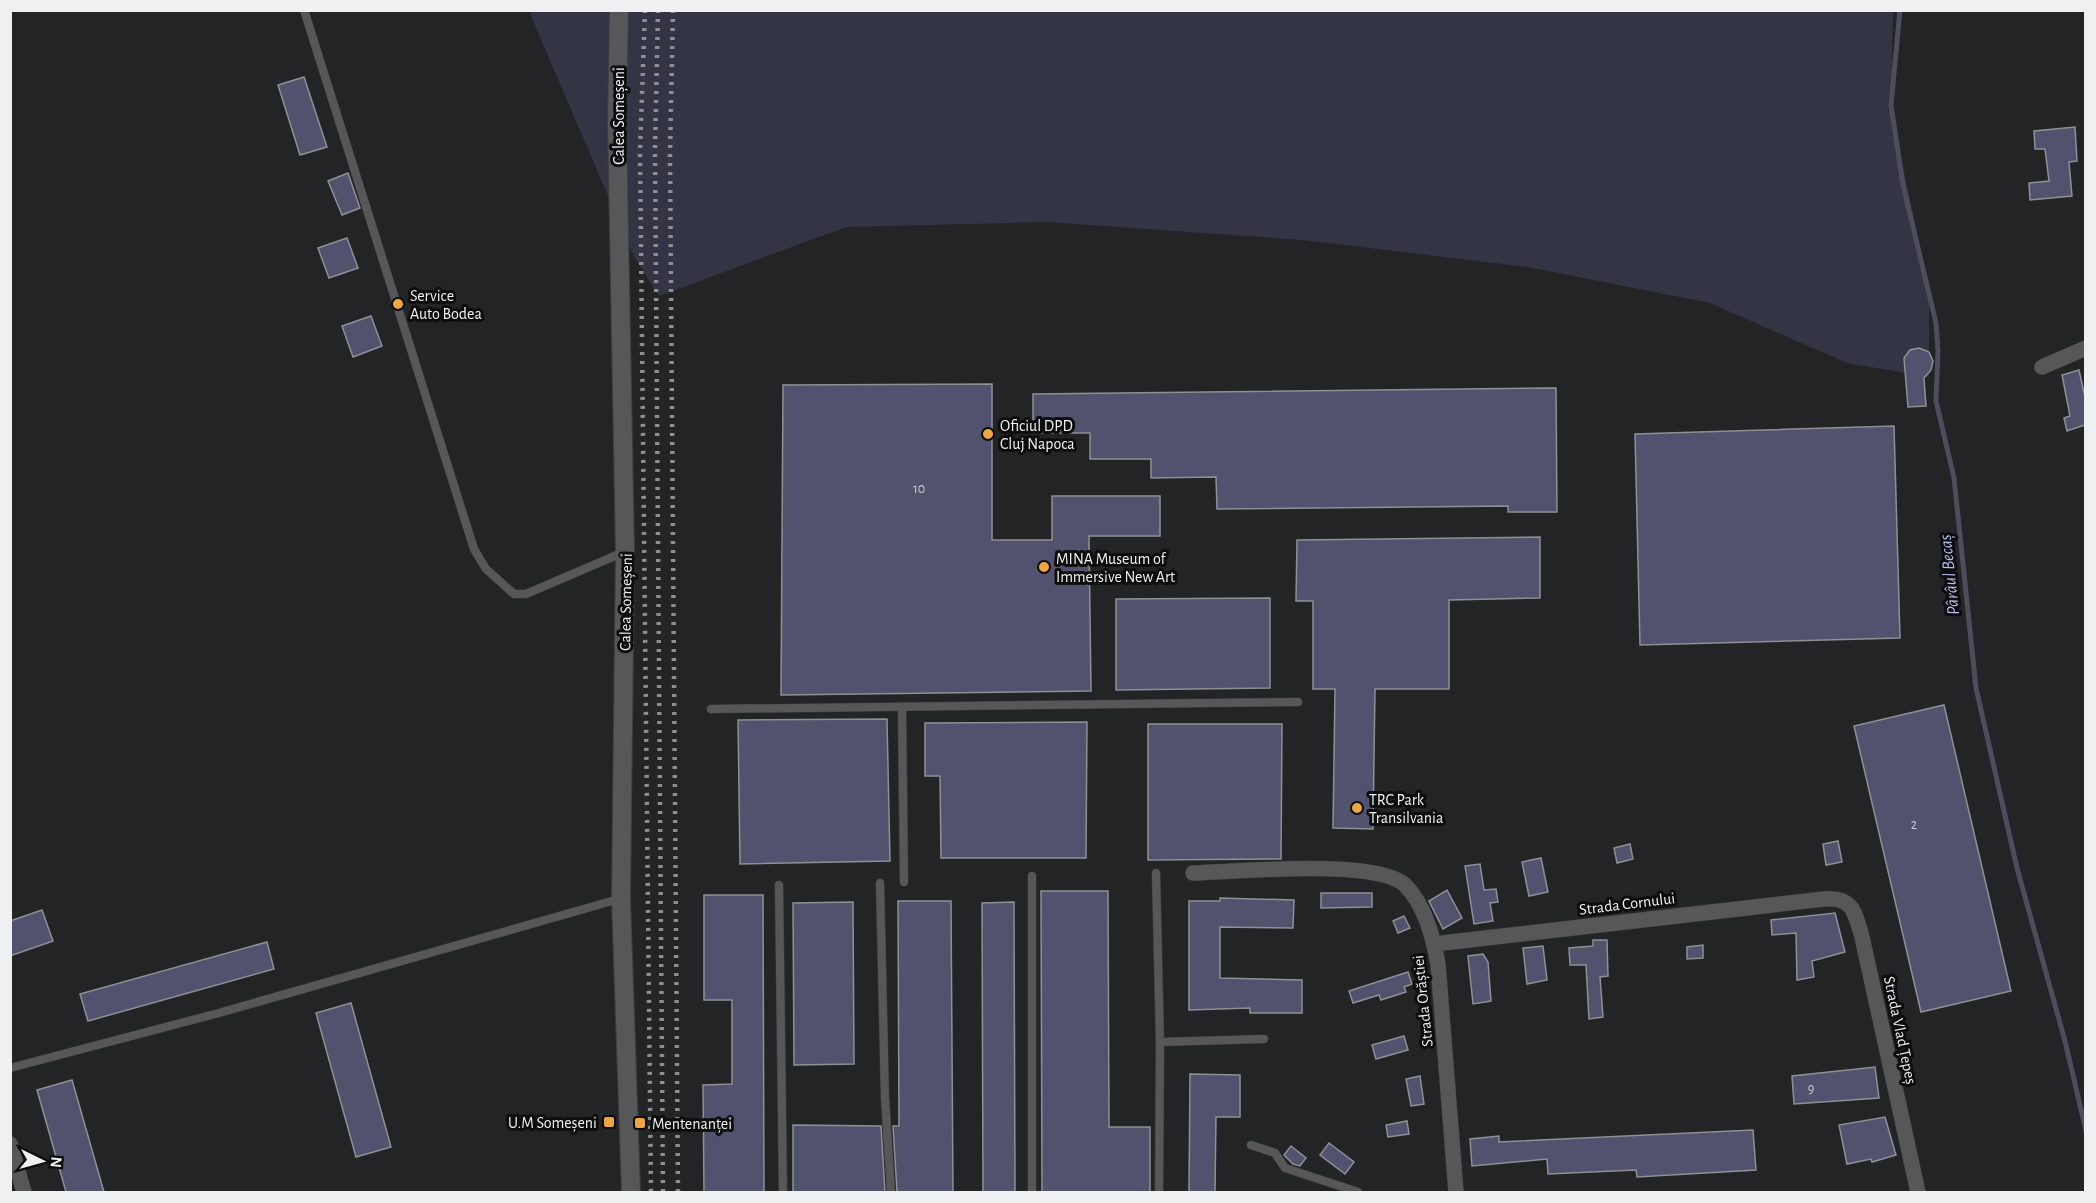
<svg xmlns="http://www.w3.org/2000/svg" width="2096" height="1203" font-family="'Alegreya Sans',sans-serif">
<rect width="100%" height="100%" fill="#232426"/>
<polygon fill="#333544" points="531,10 1893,11 1891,108 1929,292 1929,377 1847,363 1710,303 1528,267 1303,240 1047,222 846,227 659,296 634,256 531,16"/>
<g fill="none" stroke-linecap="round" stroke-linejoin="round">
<polyline stroke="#4d4d5b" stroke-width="5" points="1900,10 1891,105 1903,185 1936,323 1938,351 1936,401 1954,478 1976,688 2017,868 2065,1041 2086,1131"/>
</g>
<g fill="#51536e" stroke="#8f9093" stroke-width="1.5">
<polygon points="304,77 327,147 300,155 278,85"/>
<polygon points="2075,127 2077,161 2069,162 2072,196 2030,200 2029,183 2049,181 2045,149 2035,149 2034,131"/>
<polygon points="348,173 360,208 342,215 328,181"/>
<polygon points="347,238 358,268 329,278 318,248"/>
<polygon points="371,316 382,346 353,357 342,326"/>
<polygon points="1919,348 1929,352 1933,361 1931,370 1924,378 1926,406 1908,407 1904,358 1910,350"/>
<polygon points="2079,370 2085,397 2085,425 2067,431 2064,418 2070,416 2062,375"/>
<polygon points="992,384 992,540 1052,540 1052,496 1160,496 1160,536 1089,536 1091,691 781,695 783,385"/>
<polygon points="1556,388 1557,512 1508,512 1508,506 1217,509 1216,477 1151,478 1151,459 1090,459 1090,433 1033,433 1033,394"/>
<polygon points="1894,426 1900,638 1640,645 1635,434"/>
<polygon points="1540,537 1540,598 1449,600 1449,689 1375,689 1373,829 1333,828 1335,689 1313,689 1313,601 1296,601 1297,540"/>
<polygon points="1270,598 1270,688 1116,690 1116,599"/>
<polygon points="1944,705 2011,991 1921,1012 1854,726"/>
<polygon points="887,719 890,861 740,864 738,720"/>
<polygon points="1087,722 1086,858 941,858 940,776 925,776 925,723"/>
<polygon points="1148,724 1282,724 1281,859 1148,860"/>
<polygon points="1838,841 1842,862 1826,865 1823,844"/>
<polygon points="1630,844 1633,859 1617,863 1614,848"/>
<polygon points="1541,858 1548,892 1529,896 1522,862"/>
<polygon points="1480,864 1484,890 1496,889 1498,902 1490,903 1493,921 1474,924 1465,866"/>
<polygon points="1447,890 1462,918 1443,929 1429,901"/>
<polygon points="1041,891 1108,891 1109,1127 1150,1127 1150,1192 1042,1192"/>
<polygon points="1321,893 1372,893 1372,907 1321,908"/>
<polygon points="704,895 763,895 764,1192 704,1192 703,1085 732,1084 732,1000 704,1000"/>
<polygon points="1220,898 1294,900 1293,928 1220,927 1220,978 1302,980 1302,1013 1250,1013 1250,1008 1189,1010 1189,901 1220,901"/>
<polygon points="898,901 951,901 953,1192 897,1192 893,1126 899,1126"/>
<polygon points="853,902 854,1064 794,1065 793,903"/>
<polygon points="1014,902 1015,1192 983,1192 982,903"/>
<polygon points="42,910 53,941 10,956 10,921"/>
<polygon points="1835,913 1845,952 1812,961 1814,977 1797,980 1796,933 1772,935 1771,920"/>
<polygon points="1404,916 1410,928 1398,933 1393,921"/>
<polygon points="1593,940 1607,940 1608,976 1600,977 1603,1017 1589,1019 1586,965 1570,965 1569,948 1593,946"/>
<polygon points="267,942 274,969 88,1021 80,994"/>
<polygon points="1703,945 1703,958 1687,959 1687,947"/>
<polygon points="1543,946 1547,980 1527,984 1523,948"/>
<polygon points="1483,954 1488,962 1491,1001 1473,1004 1468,956"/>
<polygon points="1408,972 1412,984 1404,987 1406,992 1381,1000 1379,995 1353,1003 1349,991"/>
<polygon points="351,1003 391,1147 356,1157 316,1013"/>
<polygon points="1404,1036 1408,1050 1376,1059 1372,1045"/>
<polygon points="1875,1067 1879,1098 1794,1104 1792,1076"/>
<polygon points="1190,1074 1240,1075 1240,1117 1216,1117 1215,1192 1189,1192"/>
<polygon points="1420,1076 1424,1104 1411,1106 1406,1079"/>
<polygon points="72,1080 104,1192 66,1192 37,1090"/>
<polygon points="1885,1117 1896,1155 1872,1162 1871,1159 1847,1164 1839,1125"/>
<polygon points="1407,1121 1409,1134 1388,1137 1386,1125"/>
<polygon points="793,1125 881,1126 885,1192 793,1192"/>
<polygon points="1753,1130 1756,1170 1637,1177 1636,1170 1548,1174 1547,1159 1472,1166 1470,1139 1499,1136 1499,1142"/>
<polygon points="1329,1143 1354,1162 1345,1174 1320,1155"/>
<polygon points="1291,1146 1306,1158 1300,1166 1293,1164 1284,1155"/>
</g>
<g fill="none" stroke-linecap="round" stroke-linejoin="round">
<g stroke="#3f3f41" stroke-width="9">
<g id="lane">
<polyline points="304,10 474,549 486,569 514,594 526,594 624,552"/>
<polyline points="902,707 904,882"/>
<polyline points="711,709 1298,702"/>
<polyline points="1156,873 1160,1042 1159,1192"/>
<polyline points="880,883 885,1098 891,1192"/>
<polyline points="779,885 783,1192"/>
<polyline points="1160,1042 1264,1039"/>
<polyline points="10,1068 219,1013 619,899"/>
<polyline points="1251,1145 1275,1153 1285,1168 1358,1192"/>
<polyline points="1032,1192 1032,876"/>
</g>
</g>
<g stroke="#3f3f41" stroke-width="16">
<g id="street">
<polyline points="2042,367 2086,348"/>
<path d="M1193,873C1236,872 1376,858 1405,885C1425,905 1433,937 1438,964L1456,1192"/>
<path d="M1434,944L1824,899C1853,896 1855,913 1862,937L1918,1192"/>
<polyline points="10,1144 24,1192"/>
</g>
</g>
<g stroke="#3f3f41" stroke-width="20">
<polyline id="secondary" points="619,10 617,124 625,551 621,899 631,1192"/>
</g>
<use href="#lane" stroke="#57575a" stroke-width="8"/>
<use href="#street" stroke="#57575a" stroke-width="15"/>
<use href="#secondary" stroke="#57575a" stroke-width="18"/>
<g stroke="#8e8f91" stroke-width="4.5" stroke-dasharray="3 6" stroke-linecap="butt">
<polyline points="645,10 640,151 651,1192"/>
<polyline points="658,10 655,151 663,1192"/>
<polyline points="673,10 670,154 678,1192"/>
</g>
</g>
<g fill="#f0a63f" stroke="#0d0d0e" stroke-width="2">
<circle cx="398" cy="304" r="6"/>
<circle cx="988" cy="434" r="6"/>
<circle cx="1044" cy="567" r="6"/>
<circle cx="1357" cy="808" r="6"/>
<rect x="603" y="1116" width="12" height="12" rx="3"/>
<rect x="634" y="1117" width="12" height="12" rx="3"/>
</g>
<g text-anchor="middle" stroke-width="6" stroke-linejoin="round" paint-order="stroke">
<g font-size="14" fill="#c8c9d0">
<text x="919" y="493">10</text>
<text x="1914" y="829">2</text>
<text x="1811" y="1093">9</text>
</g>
<g font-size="16" fill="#eff0f1" stroke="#0d0d0e">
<text transform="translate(618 116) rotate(-90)" y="6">Calea Someșeni</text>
<text transform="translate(625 602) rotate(-89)" y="6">Calea Someșeni</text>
<text transform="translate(1627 903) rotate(-7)" y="6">Strada Cornului</text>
<text transform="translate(1422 1001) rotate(-96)" y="6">Strada Orăștiei</text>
<text transform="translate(1901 1030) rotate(78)" y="6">Strada Vlad Țepeș</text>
</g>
<g font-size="16" fill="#eff0f1" stroke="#0d0d0e" text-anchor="start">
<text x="410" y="301">Service<tspan x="410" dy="18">Auto Bodea</tspan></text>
<text x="1000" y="431">Oficiul DPD<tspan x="1000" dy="18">Cluj Napoca</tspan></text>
<text x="1056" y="564">MINA Museum of<tspan x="1056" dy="18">Immersive New Art</tspan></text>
<text x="1369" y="805">TRC Park<tspan x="1369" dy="18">Transilvania</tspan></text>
<text x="597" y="1128" text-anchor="end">U.M Someșeni</text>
<text x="652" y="1129">Mentenanței</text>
</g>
<g font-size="18" font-style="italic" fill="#b7bbf0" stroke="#0d0d0e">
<text transform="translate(1949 575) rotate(-96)" y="6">Pârâul Becaș</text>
</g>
</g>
<rect width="2096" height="1203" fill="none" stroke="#eff0f1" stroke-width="24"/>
<g transform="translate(42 1161) rotate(95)" stroke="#0d0d0e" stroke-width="4.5" paint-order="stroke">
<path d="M0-4.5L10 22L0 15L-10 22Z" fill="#eff0f1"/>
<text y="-9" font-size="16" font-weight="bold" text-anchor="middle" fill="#eff0f1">N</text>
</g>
</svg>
